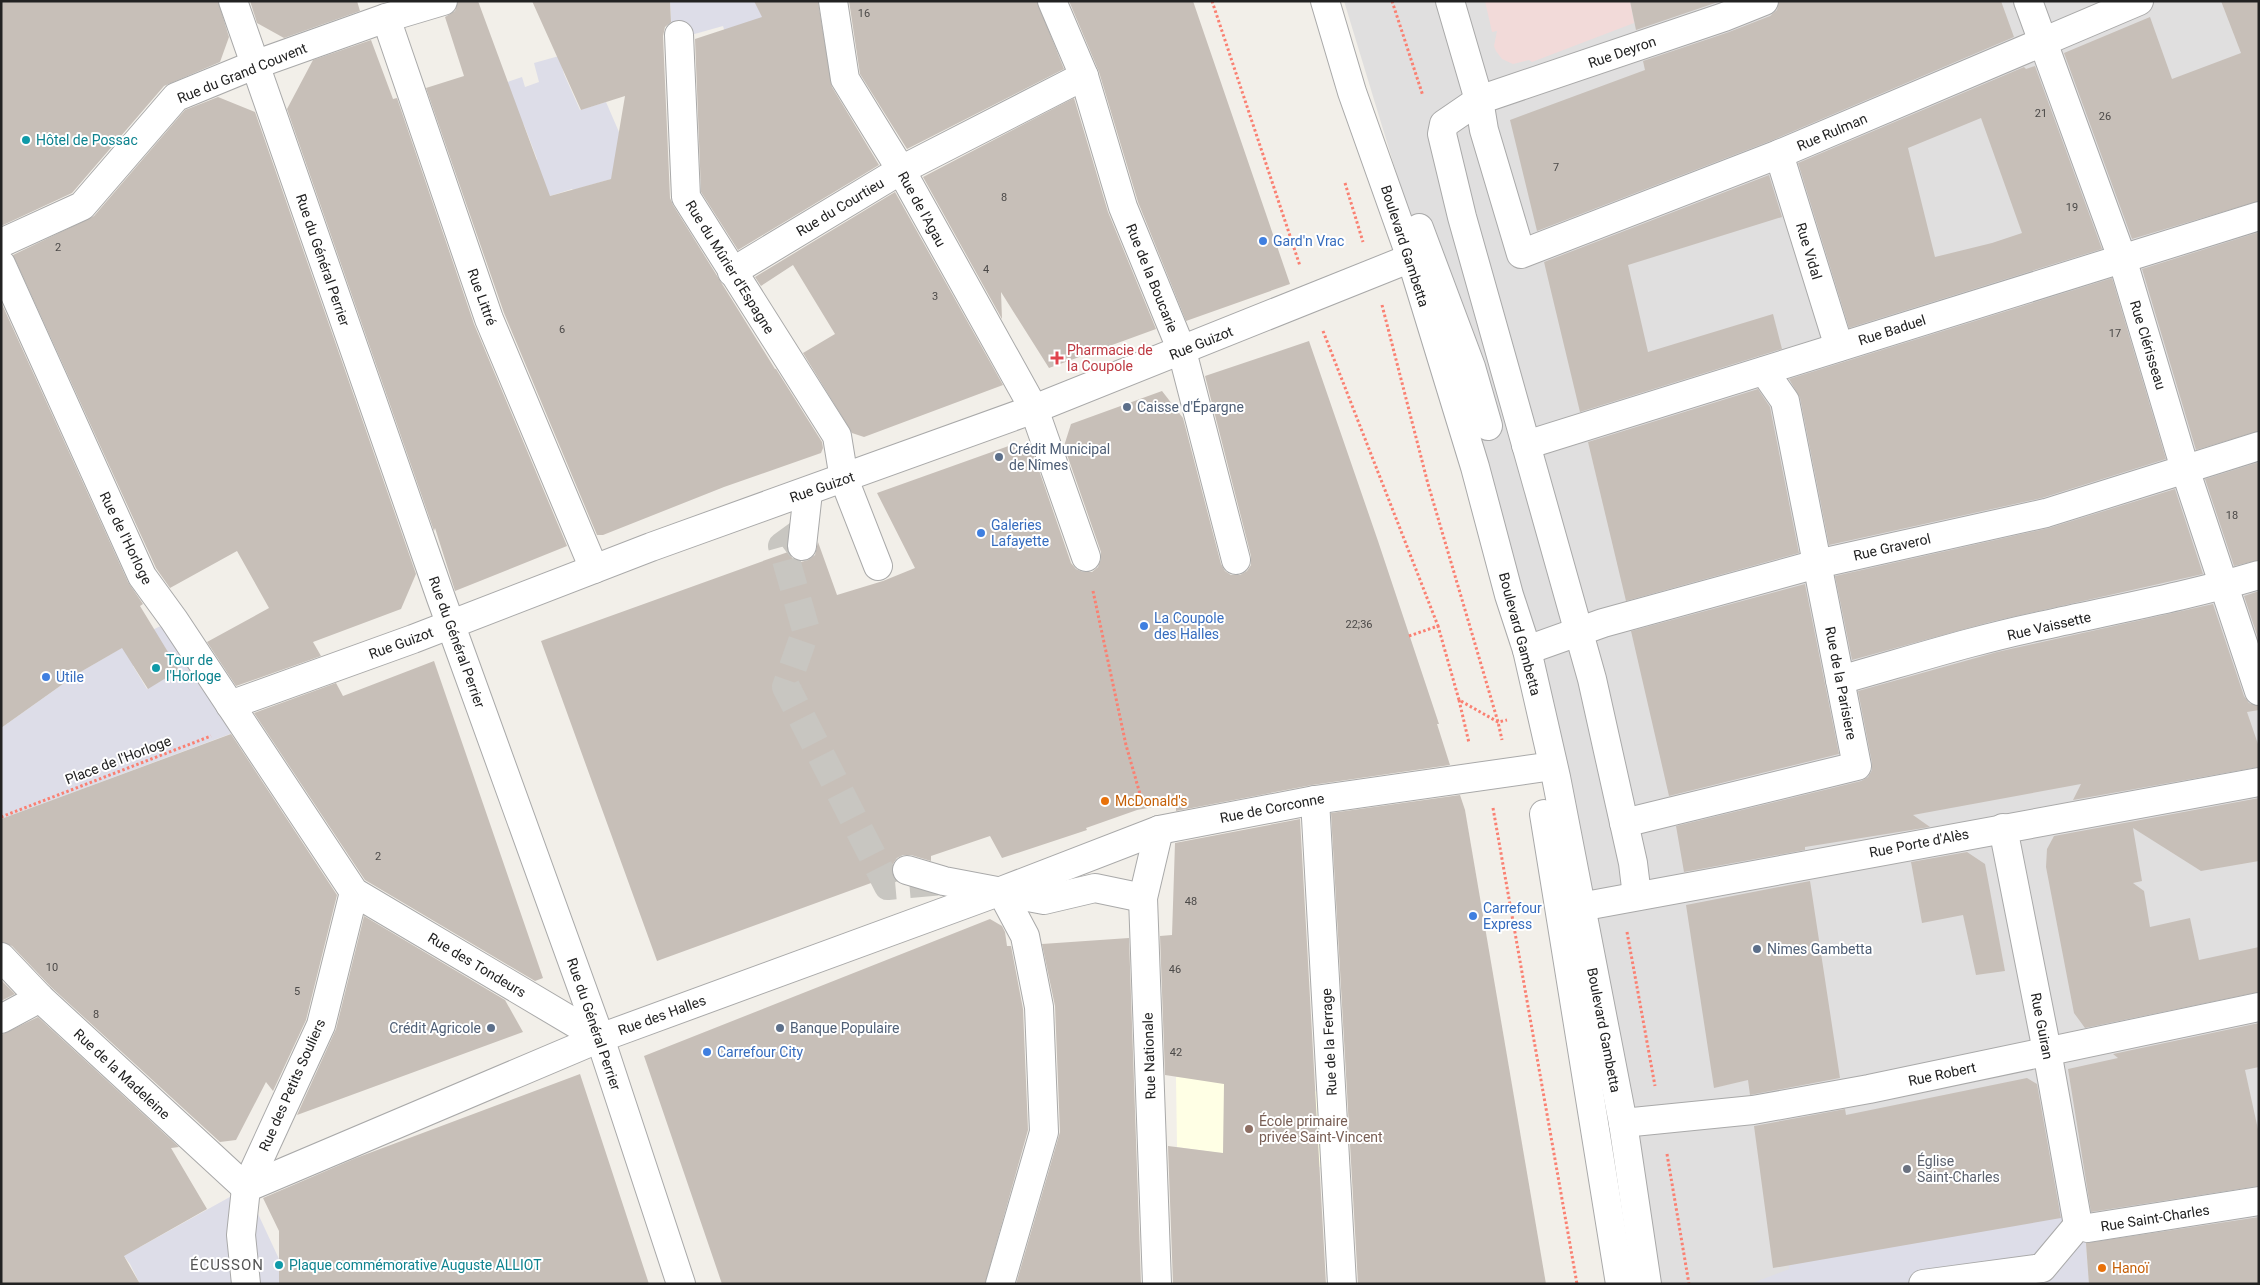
<svg xmlns="http://www.w3.org/2000/svg" width="2260" height="1285" font-family="Roboto,sans-serif">
<rect width="100%" height="100%" fill="#f2efe9"/>
<polygon fill="#e0dfdf" points="1344,1 2259,1 2259,1284 1648,1284 1494,494"/>
<polygon fill="#f2dad9" points="1485,1 1630,1 1634,23 1532,62 1529,60 1513,64 1502,59 1496,51 1494,46 1497,31 1492,32"/>
<polygon fill="#ffffe5" points="1176,1077 1260,1081 1319,1092 1321,1167 1177,1147"/>
<g fill="#dddde8" fill-rule="evenodd">
<polygon points="670,1 764,1 774,24 730,48 723,26 691,35 672,35"/>
<polygon points="559,56 564,74 580,110 606,102 619,132 632,173 573,190 572,189 525,204 537,159 524,125 496,86 522,77 525,87 539,82 534,63"/>
<path d="M174,620L242,724L230,734L1,819V728L77,674L152,630ZM164,646L179,670L147,689L133,666Z"/>
<polygon points="246,1188 279,1259 279,1284 140,1284 130,1264 121,1252 140,1247"/>
<polygon points="2060,1204 2092,1212 2085,1236 2089,1284 1750,1284 1789,1269 1789,1265 2050,1219"/>
</g>
<g fill="#c7bfb8" fill-rule="evenodd">
<polygon points="1,1 218,1 229,37 220,62 164,86 72,193 1,226"/>
<polygon points="250,1 357,1 360,11 284,38 257,23"/>
<polygon points="458,1 478,1 550,196 611,179 625,96 581,110 532,1 670,1 671,22 665,27 663,36 670,198 673,205 775,369 776,369 822,442 823,448 821,453 724,487 603,535 597,535 504,313 426,88 464,76 445,17 455,11"/>
<polygon points="754,1 818,1 832,87 879,165 738,250 701,192 695,39 762,17"/>
<polygon points="849,1 1037,1 1064,69 907,149 860,74"/>
<polygon points="1069,1 1193,1 1290,284 1186,321 1138,202 1099,72"/>
<polygon points="1630,1 1721,1 1636,30"/>
<polygon points="1779,1 2001,1 2014,37 1773,140 1537,231 1510,120 1645,70 1643,61 1729,32 1770,16 1777,10"/>
<polygon points="2221,1 2259,1 2259,201 2132,239 2064,53 2150,17 2172,79 2241,53"/>
<polygon points="371,40 393,99 397,98 474,324 567,546 455,591 435,528 434,531 287,109 313,60"/>
<path d="M2035,66L2102,249L1849,328L1798,163L2024,67L2026,69ZM1981,118L2022,233L1992,243L1935,257L1908,148Z"/>
<polygon points="218,97 255,112 416,574 401,609 313,642 321,656 236,686 207,642 269,608 237,551 170,588 156,568 13,255 94,216 185,110"/>
<polygon points="1074,98 1108,212 1156,329 1049,368 1001,292 1002,319 923,177"/>
<polygon points="1769,175 1782,217 1628,265 1648,352 1773,314 1782,349 1580,412 1544,262"/>
<polygon points="895,192 1003,385 864,437 852,433 803,353 835,334 793,265 761,286 755,277"/>
<polygon points="2259,232 2259,431 2196,450 2142,269"/>
<polygon points="2112,278 2166,459 2042,498 1829,545 1800,398 1789,379"/>
<polygon points="1,302 128,582 143,604 140,606 179,670 148,689 122,648 77,674 1,728"/>
<polygon points="1309,341 1378,541 1439,724 1437,724 1450,765 1312,785 1176,811 1176,803 1137,810 1086,828 1087,830 1002,858 990,836 931,856 931,861 911,855 903,855 897,858 892,865 893,875 657,961 541,641 788,552 793,559 801,562 808,560 815,555 818,542 837,595 883,581 915,568 877,493 1017,443 1032,450 1071,563 1076,569 1083,572 1092,572 1098,567 1101,559 1101,552 1064,446 1071,424 1162,391 1183,418 1221,564 1225,571 1231,575 1240,575 1247,571 1251,565 1251,556 1205,376"/>
<polygon points="1758,389 1770,407 1799,553 1626,601 1588,442"/>
<polygon points="2259,462 2259,560 2234,566 2205,479"/>
<polygon points="2175,489 2203,574 1990,622 1852,660 1835,576 2049,528"/>
<polygon points="1805,584 1839,754 1669,796 1631,631"/>
<polygon points="2259,591 2259,641 2244,596"/>
<polygon points="2213,604 2244,696 2249,703 2259,706 2259,710 2247,712 2259,747 2259,767 2073,800 2081,784 1913,815 1930,827 1805,847 1805,850 1684,872 1676,826 1861,781 1868,777 1872,770 1872,763 1858,691 1997,652"/>
<polygon points="434,661 543,978 535,981 365,880 254,713 336,683 343,696"/>
<polygon points="231,734 337,895 306,1020 273,1091 266,1082 236,1140 220,1142 51,987 12,946 1,942 1,819"/>
<polygon points="1460,795 1465,810 1546,1284 1358,1284 1331,813"/>
<polygon points="2259,798 2259,861 2201,871 2133,828 2142,881 2133,883 2144,891 2150,927 2190,918 2199,960 2259,947 2259,992 2085,1028 2074,1013 2046,867 2047,849 2054,836"/>
<polygon points="1300,819 1326,1284 1173,1284 1168,1146 1223,1153 1224,1084 1165,1075 1160,936 1172,935 1175,843"/>
<polygon points="1967,852 1985,864 2005,971 1976,975 1963,915 1922,923 1911,862"/>
<polygon points="1810,881 1840,1078 1750,1095 1748,1080 1714,1088 1686,905"/>
<polygon points="364,916 505,1000 523,1032 297,1115 336,1029"/>
<polygon points="990,919 1002,926 1005,932 1007,946 1011,946 1023,1009 1028,1130 985,1284 722,1284 644,1056"/>
<polygon points="1129,938 1141,1284 1016,1284 1060,1132 1055,1006 1042,944"/>
<polygon points="1,980 15,994 1,1001"/>
<polygon points="38,1017 179,1147 171,1148 207,1209 124,1256 140,1284 1,1284 1,1035"/>
<polygon points="2259,1023 2259,1067 2245,1070 2259,1134 2259,1186 2091,1212 2068,1069 2118,1058 2113,1054"/>
<polygon points="580,1074 649,1284 279,1284 279,1231 263,1198 356,1158"/>
<polygon points="2027,1078 2037,1084 2061,1218 1773,1268 1754,1126 1845,1109 1846,1115"/>
<polygon points="2259,1217 2259,1284 2089,1284 2086,1243"/>
</g>
<g fill="none" stroke-linecap="round" stroke-linejoin="round">
<polyline stroke="#c8c6c1" stroke-width="28" stroke-dasharray="28 14" stroke-linecap="butt" points="804,530 782,546 806,630 786,687 888,886 944,881"/>
<g stroke="#a9a9a9" stroke-width="30">
<g id="minor">
<polyline points="233,1 441,598 600,1038 681,1284"/>
<polyline points="833,1 845,79 901,170 1034,409 1086,557"/>
<polyline points="1052,1 1084,76 1123,207 1182,351 1236,560"/>
<polyline points="1325,1 1352,92 1411,258 1475,467 1509,595 1527,650 1556,777 1623,1123 1647,1284"/>
<polyline points="1450,1 1479,100 1484,130 1521,254 1779,154 2139,1"/>
<polyline points="2028,1 2122,258 2185,469 2259,691"/>
<polyline points="386,18 489,319 594,569"/>
<polyline points="679,35 686,197 837,436 844,479 878,566"/>
<polyline points="1779,154 1839,347"/>
<polyline points="1419,228 1471,367 1488,426"/>
<polyline points="1,243 82,206 176,97 254,65 386,18 443,1"/>
<polyline points="1,264 142,576 174,620 354,892 600,1038"/>
<polyline points="732,272 901,170 1084,76"/>
<polyline points="1526,445 2259,216"/>
<polyline points="802,546 808,492"/>
<polyline points="1527,650 1603,623 1817,564 2046,513 2259,446"/>
<path d="M1840,680C1908,661 1976,639 2045,625C2117,609 2188,596 2259,575"/>
<polyline points="230,705 413,639 651,547 1034,409 1411,258"/>
<polyline points="1315,800 1342,1284"/>
<polyline points="1544,814 1620,1284"/>
<polyline points="1624,823 1857,766 1785,401 1764,371"/>
<polyline points="2003,828 2047,1051 2078,1225"/>
<polyline points="907,870 944,881 1044,900 1095,888 1143,898"/>
<polyline points="1637,896 1633,863 1592,679 1462,217 1442,134 1444,124 1479,100 1724,17 1764,1"/>
<polyline points="1580,907 2259,782"/>
<polyline points="1,957 40,998 246,1188"/>
<polyline points="1,1019 40,998"/>
<polyline points="1623,1123 1753,1110 1869,1089 2259,1007"/>
<polyline points="246,1188 600,1038 1001,891 1159,830 1315,800 1553,766"/>
<polyline points="2078,1225 2088,1228 2259,1201"/>
<polyline points="246,1284 241,1235 246,1188 321,1025 354,892"/>
<polyline points="1000,1284 1044,1132 1039,1007 1025,936 1001,891"/>
<polyline points="1157,1284 1143,898 1159,830"/>
<polyline points="1923,1284 2042,1268 2078,1225"/>
</g>
</g>
<g stroke="#fa8072" stroke-width="3" stroke-dasharray="2.5 2.5" stroke-linecap="butt">
<polyline points="1212,1 1300,266"/>
<polyline points="1392,1 1423,96"/>
<polyline points="1345,183 1363,242"/>
<polyline points="1382,305 1428,484 1498,722 1502,740"/>
<polyline points="1323,331 1438,626"/>
<polyline points="1093,591 1126,745 1142,801"/>
<polyline points="1409,636 1438,626 1459,700 1498,722 1507,720"/>
<polyline points="1459,700 1469,743"/>
<polyline points="1493,808 1577,1284"/>
<polyline points="1,817 211,736"/>
<polyline points="1627,932 1655,1086"/>
<polyline points="1667,1154 1689,1284"/>
</g>
<use href="#minor" stroke="#fff" stroke-width="28"/>
</g>
<g fill="#0f9aa8" stroke="#fff" stroke-width="2">
<circle cx="26" cy="140" r="5"/>
<circle cx="156" cy="668" r="5"/>
<circle cx="279" cy="1265" r="5"/>
</g>
<g fill="#3f7fe0" stroke="#fff" stroke-width="2">
<circle cx="1263" cy="241" r="5"/>
<circle cx="981" cy="533" r="5"/>
<circle cx="1144" cy="626" r="5"/>
<circle cx="46" cy="677" r="5"/>
<circle cx="1473" cy="916" r="5"/>
<circle cx="707" cy="1052" r="5"/>
</g>
<path fill="#e0444e" stroke="#fff" stroke-width="2" d="M1054.5 350.5h5v5h5v5h-5v5h-5v-5h-5v-5h5z"/>
<g fill="#5c6f8a" stroke="#fff" stroke-width="2">
<circle cx="1127" cy="407" r="5"/>
<circle cx="999" cy="457" r="5"/>
<circle cx="1757" cy="949" r="5"/>
<circle cx="491" cy="1028" r="5"/>
<circle cx="780" cy="1028" r="5"/>
</g>
<g fill="#e8710a" stroke="#fff" stroke-width="2">
<circle cx="1105" cy="801" r="5"/>
<circle cx="2102" cy="1268" r="5"/>
</g>
<circle fill="#8d6e63" stroke="#fff" stroke-width="2" cx="1249" cy="1129" r="5"/>
<circle fill="#6b7280" stroke="#fff" stroke-width="2" cx="1907" cy="1169" r="5"/>
<g text-anchor="middle" stroke-width="4" stroke-linejoin="round" paint-order="stroke">
<g font-size="11" fill="#4b4948">
<text x="864" y="17">16</text>
<text x="2041" y="117">21</text>
<text x="2105" y="120">26</text>
<text x="1556" y="171">7</text>
<text x="1004" y="201">8</text>
<text x="2072" y="211">19</text>
<text x="58" y="251">2</text>
<text x="986" y="273">4</text>
<text x="935" y="300">3</text>
<text x="562" y="333">6</text>
<text x="2115" y="337">17</text>
<text x="2232" y="519">18</text>
<text x="1359" y="628">22;36</text>
<text x="378" y="860">2</text>
<text x="1191" y="905">48</text>
<text x="52" y="971">10</text>
<text x="1175" y="973">46</text>
<text x="297" y="995">5</text>
<text x="96" y="1018">8</text>
<text x="1176" y="1056">42</text>
</g>
<g font-size="14" fill="#222" stroke="#fff">
<text transform="translate(1622 52) rotate(-19)" y="5">Rue Deyron</text>
<text transform="translate(242 73) rotate(-22)" y="5">Rue du Grand Couvent</text>
<text transform="translate(1832 132) rotate(-23)" y="5">Rue Rulman</text>
<text transform="translate(840 207) rotate(-31)" y="5">Rue du Courtieu</text>
<text transform="translate(922 209) rotate(61)" y="5">Rue de l'Agau</text>
<text transform="translate(1405 246) rotate(72)" y="5">Boulevard Gambetta</text>
<text transform="translate(1809 251) rotate(73)" y="5">Rue Vidal</text>
<text transform="translate(323 260) rotate(71)" y="5">Rue du Général Perrier</text>
<text transform="translate(730 267) rotate(58)" y="5">Rue du Mûrier d'Espagne</text>
<text transform="translate(1152 278) rotate(68)" y="5">Rue de la Boucarie</text>
<text transform="translate(482 297) rotate(70)" y="5">Rue Littré</text>
<text transform="translate(1892 330) rotate(-18)" y="5">Rue Baduel</text>
<text transform="translate(1201 343) rotate(-22)" y="5">Rue Guizot</text>
<text transform="translate(2148 345) rotate(73)" y="5">Rue Clérisseau</text>
<text transform="translate(822 487) rotate(-19)" y="5">Rue Guizot</text>
<text transform="translate(126 538) rotate(64)" y="5">Rue de l'Horloge</text>
<text transform="translate(1892 547) rotate(-13)" y="5">Rue Graverol</text>
<text transform="translate(2049 626) rotate(-13)" y="5">Rue Vaissette</text>
<text transform="translate(1520 634) rotate(75)" y="5">Boulevard Gambetta</text>
<text transform="translate(457 642) rotate(70)" y="5">Rue du Général Perrier</text>
<text transform="translate(401 643) rotate(-20)" y="5">Rue Guizot</text>
<text transform="translate(1841 683) rotate(79)" y="5">Rue de la Parisiere</text>
<text transform="translate(118 760) rotate(-21)" y="5">Place de l'Horloge</text>
<text transform="translate(1272 808) rotate(-11)" y="5">Rue de Corconne</text>
<text transform="translate(1919 843) rotate(-11)" y="5">Rue Porte d'Alès</text>
<text transform="translate(477 965) rotate(31)" y="5">Rue des Tondeurs</text>
<text transform="translate(662 1015) rotate(-20)" y="5">Rue des Halles</text>
<text transform="translate(594 1024) rotate(71)" y="5">Rue du Général Perrier</text>
<text transform="translate(2042 1026) rotate(79)" y="5">Rue Guiran</text>
<text transform="translate(1604 1030) rotate(79)" y="5">Boulevard Gambetta</text>
<text transform="translate(1329 1042) rotate(-93)" y="5">Rue de la Ferrage</text>
<text transform="translate(1149 1056) rotate(-92)" y="5">Rue Nationale</text>
<text transform="translate(122 1074) rotate(43)" y="5">Rue de la Madeleine</text>
<text transform="translate(1942 1074) rotate(-12)" y="5">Rue Robert</text>
<text transform="translate(292 1085) rotate(-66)" y="5">Rue des Petits Souliers</text>
<text transform="translate(2155 1218) rotate(-9)" y="5">Rue Saint-Charles</text>
</g>
<g font-size="14" fill="#0d838f" stroke="#fff" text-anchor="start">
<text x="36" y="145">Hôtel de Possac</text>
<text x="166" y="665">Tour de<tspan x="166" dy="16">l'Horloge</tspan></text>
<text x="289" y="1270">Plaque commémorative Auguste ALLIOT</text>
</g>
<g font-size="14" fill="#366cbe" stroke="#fff" text-anchor="start">
<text x="1273" y="246">Gard'n Vrac</text>
<text x="991" y="530">Galeries<tspan x="991" dy="16">Lafayette</tspan></text>
<text x="1154" y="623">La Coupole<tspan x="1154" dy="16">des Halles</tspan></text>
<text x="56" y="682">Utile</text>
<text x="1483" y="913">Carrefour<tspan x="1483" dy="16">Express</tspan></text>
<text x="717" y="1057">Carrefour City</text>
</g>
<g font-size="14" fill="#be3a42" stroke="#fff" text-anchor="start">
<text x="1067" y="355">Pharmacie de<tspan x="1067" dy="16">la Coupole</tspan></text>
</g>
<g font-size="14" fill="#4e5e75" stroke="#fff" text-anchor="start">
<text x="1137" y="412">Caisse d'Épargne</text>
<text x="1009" y="454">Crédit Municipal<tspan x="1009" dy="16">de Nîmes</tspan></text>
<text x="1767" y="954">Nimes Gambetta</text>
<text x="481" y="1033" text-anchor="end">Crédit Agricole</text>
<text x="790" y="1033">Banque Populaire</text>
</g>
<g font-size="14" fill="#c56008" stroke="#fff" text-anchor="start">
<text x="1115" y="806">McDonald's</text>
<text x="2112" y="1273">Hanoï</text>
</g>
<g font-size="14" fill="#785e54" stroke="#fff" text-anchor="start">
<text x="1259" y="1126">École primaire<tspan x="1259" dy="16">privée Saint-Vincent</tspan></text>
</g>
<g font-size="14" fill="#5b616d" stroke="#fff" text-anchor="start">
<text x="1917" y="1166">Église<tspan x="1917" dy="16">Saint-Charles</tspan></text>
</g>
<g font-size="15" letter-spacing="1" fill="#555" stroke="#fff">
<text x="227" y="1270">ÉCUSSON</text>
</g>
</g>
<rect width="2260" height="1285" fill="none" stroke="#222222" stroke-width="5"/>
</svg>
